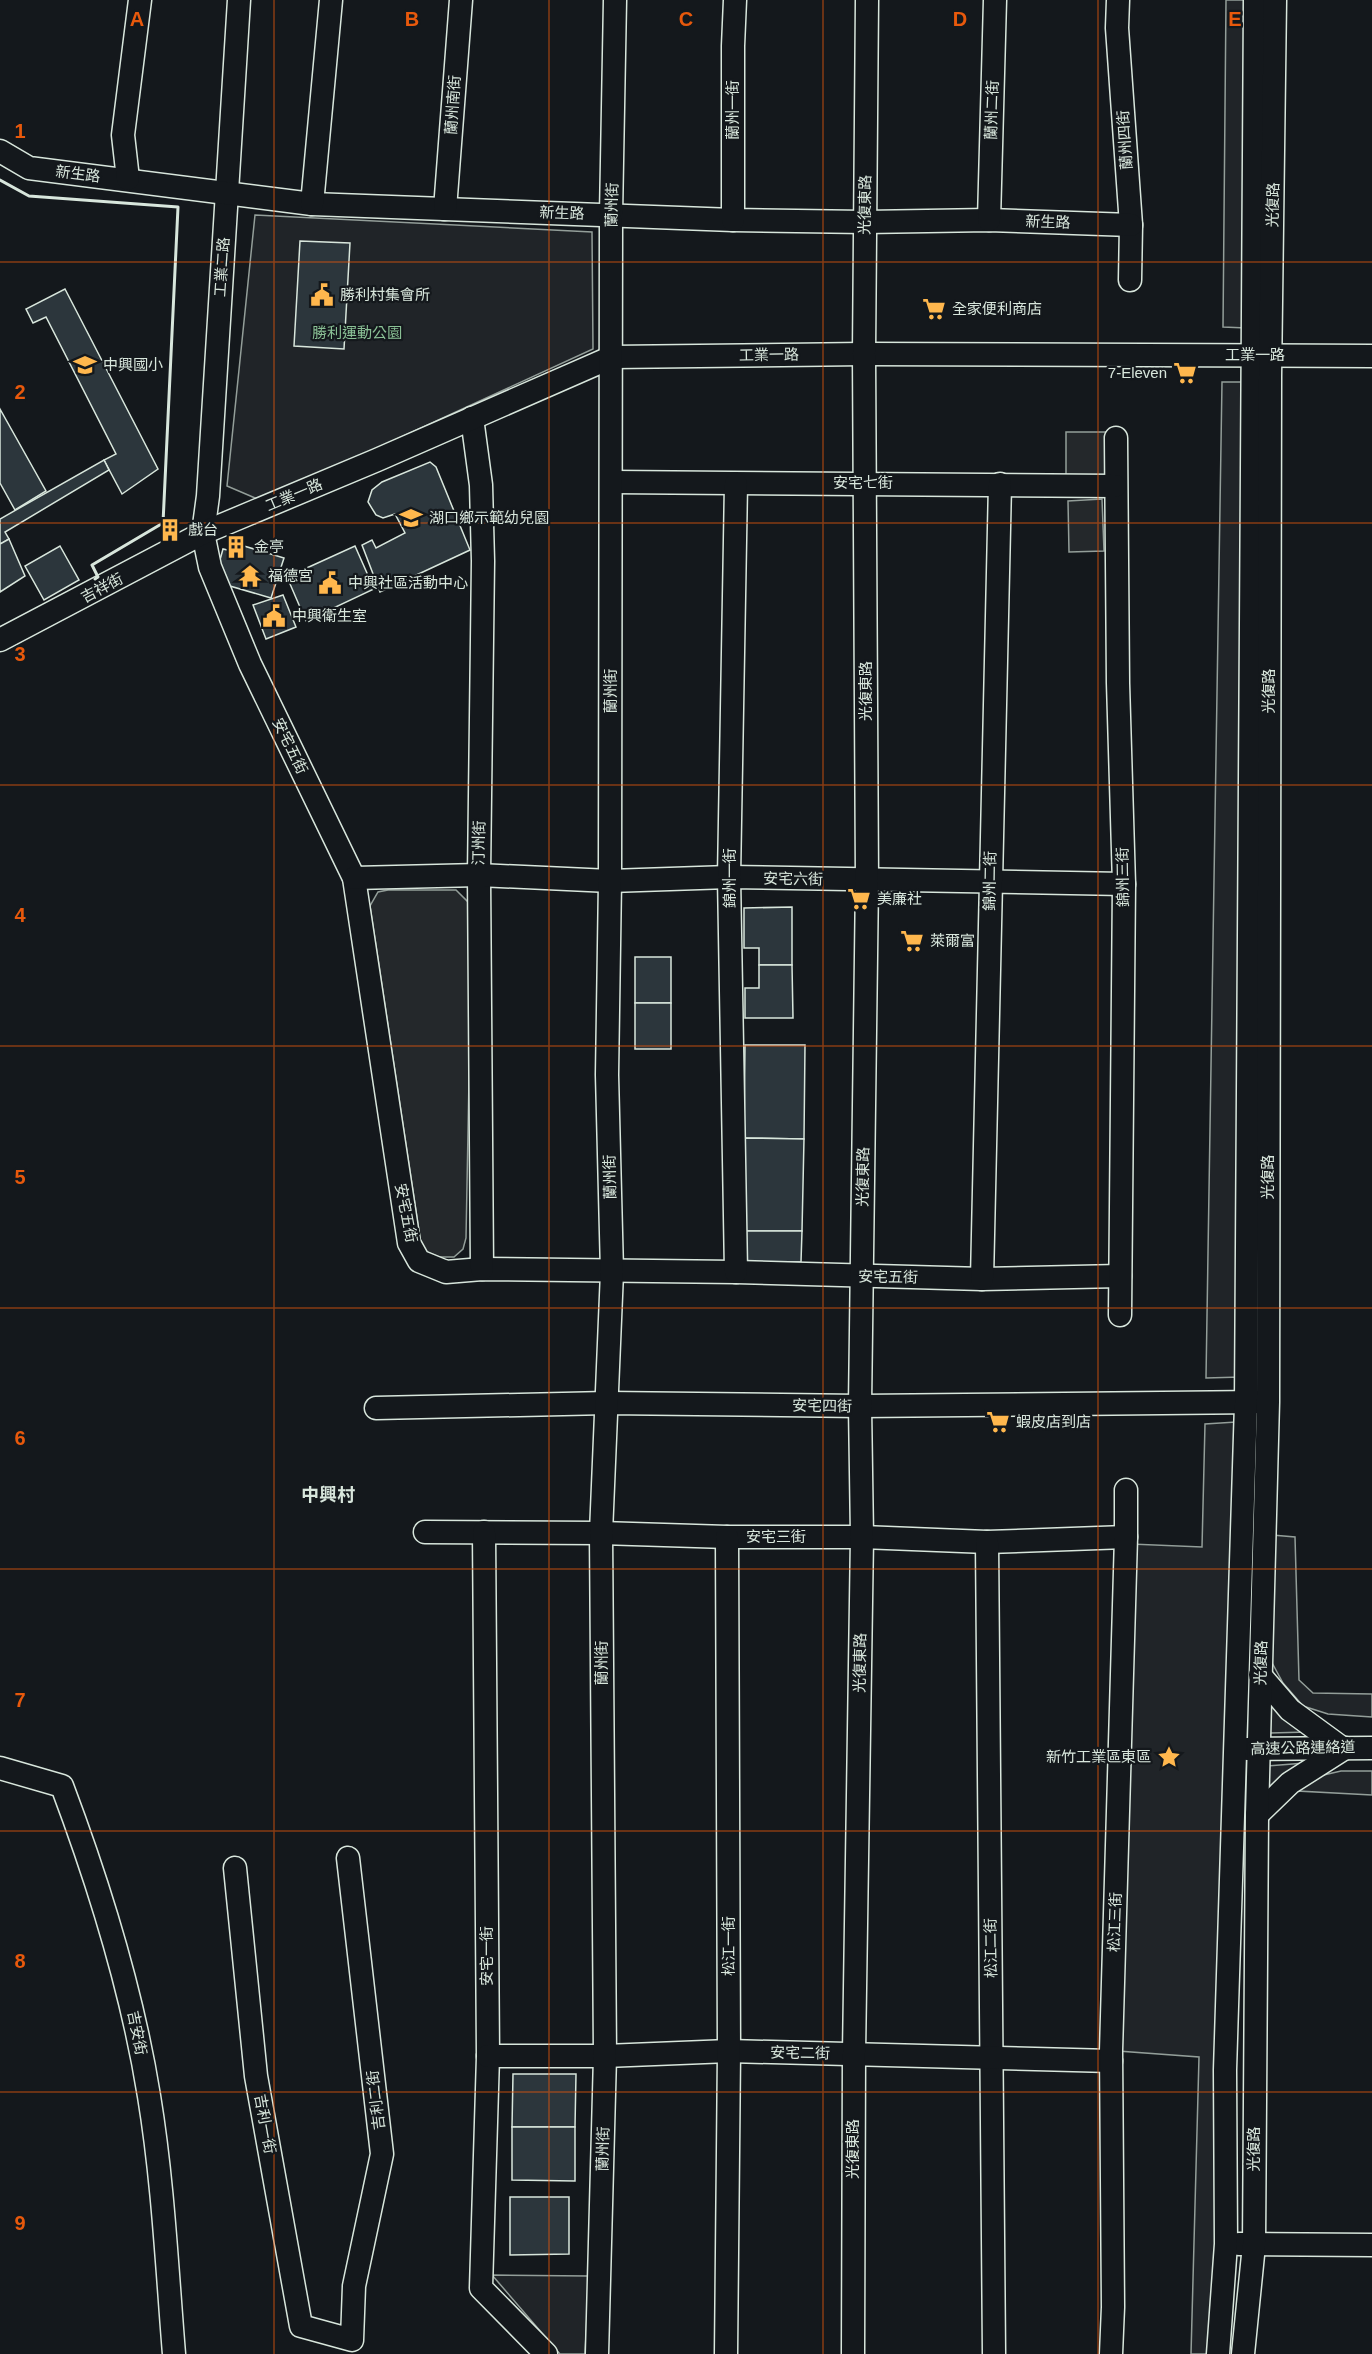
<svg xmlns="http://www.w3.org/2000/svg" width="1372" height="2354" font-family="Arial,'Noto Sans TC',sans-serif">
<rect width="100%" height="100%" fill="#14181c"/>
<g fill="#202428" stroke="#939e99" stroke-width="1.5">
<polygon points="1226,0 1251,0 1246,328 1223,327"/>
<polygon points="255,215 592,232 593,349 262,501 227,486"/>
<polygon points="1222,382 1246,382 1241,1377 1206,1378"/>
<polygon points="1236,1422 1212,2354 1191,2354 1199,2057 1118,2051 1131,1544 1202,1547 1205,1424"/>
<polygon points="1272,1535 1295,1537 1299,1680 1313,1693 1372,1694 1372,1717 1328,1714 1303,1706 1283,1683 1270,1659"/>
<polygon points="1266,1702 1307,1732 1265,1733"/>
<polygon points="1306,1763 1263,1798 1265,1766"/>
<polygon points="1341,1771 1372,1771 1372,1795 1298,1791 1315,1777"/>
<polygon points="492,2275 589,2276 585,2354 560,2354"/>
</g>
<g fill="#24282b" stroke="#939e99" stroke-width="1.5">
<rect x="1066" y="432" width="41" height="44"/>
<polygon points="1102,499 1104,551 1069,552 1068,501"/>
<polygon points="388,890 456,890 468,902 472,919 466,1238 463,1249 454,1257 439,1257 427,1252 421,1244 370,906 378,892"/>
</g>
<g fill="#2c363c" stroke="#d8e6dc" stroke-width="1.5">
<polygon points="300,241 350,243 344,349 294,346"/>
<polygon points="65,289 158,469 122,494 104,460 116,454 46,317 33,323 26,309"/>
<polygon points="0,409 46,491 15,510 0,483"/>
<polygon points="104,460 109,470 5,532 9,539 0,544 0,519"/>
<polygon points="430,462 436,467 470,550 380,592 362,545 372,540 376,548 405,533 395,514 383,518 376,515 368,502 372,490 382,482"/>
<polygon points="169,519 178,522 171,541 162,538"/>
<polygon points="9,539 25,576 0,592 0,544"/>
<polygon points="60,546 79,580 44,600 25,566"/>
<polygon points="244,546 284,558 271,598 230,586 218,567 223,549 240,553"/>
<polygon points="355,546 374,589 306,621 287,577"/>
<polygon points="283,595 296,627 266,639 253,605"/>
<polygon points="792,907 792,965 759,965 759,948 744,948 744,908"/>
<rect x="635" y="957" width="36" height="46"/>
<polygon points="759,965 792,965 793,1018 745,1018 745,988 759,988"/>
<rect x="635" y="1003" width="36" height="46"/>
<polygon points="745,1045 805,1045 804,1139 744,1138"/>
<polygon points="744,1138 804,1139 802,1231 742,1231"/>
<polygon points="742,1231 802,1231 801,1262 742,1262"/>
<polygon points="513,2074 576,2074 575,2127 512,2127"/>
<polygon points="512,2127 575,2127 575,2181 512,2180"/>
<polygon points="510,2197 569,2197 569,2254 510,2255"/>
</g>
<g fill="none" stroke-linecap="round" stroke-linejoin="round">
<g stroke="#d8e6dc" stroke-width="25">
<g id="minor">
<polyline points="239,0 208,496 203,533 210,567 250,664 354,878 409,1243 419,1261 446,1272 482,1269 736,1272 982,1279 1120,1276"/>
<polyline points="1118,0 1117,28 1131,225 1130,280"/>
<polyline points="0,151 29,168 312,204 733,220 865,222 989,220 1131,225"/>
<polyline points="128,179 123,135 140,0"/>
<polyline points="312,204 331,0"/>
<polyline points="445,209 461,0"/>
<polyline points="733,220 733,46 735,0"/>
<polyline points="989,220 995,0"/>
<polyline points="472,418 481,485 483,561 479,875 482,1269"/>
<polyline points="1116,438 1118,683 1124,884 1120,1315"/>
<polyline points="612,482 1115,486"/>
<polyline points="0,640 203,533 377,460 612,357 864,354 1372,356"/>
<polyline points="354,878 479,875 610,881 729,877 1124,884"/>
<polyline points="736,1272 729,877 736,484"/>
<polyline points="982,1279 1000,484"/>
<polyline points="376,1408 607,1403 860,1406 1260,1402"/>
<polyline points="425,1532 601,1533 727,1537 862,1537 987,1542 1126,1537"/>
<polyline points="484,1532 488,2056 481,2288 546,2354"/>
<polyline points="987,1542 994,2354"/>
<polyline points="1260,1675 1290,1710 1342,1748"/>
<polyline points="1247,1749 1372,1748"/>
<path d="M0,1768L62,1786C100,1887 132,1990 149,2096C163,2181 167,2268 174,2354"/>
<polyline points="1257,1815 1290,1783 1345,1748"/>
<polyline points="235,1868 256,2076 301,2326 352,2340 354,2286 382,2154 348,1858"/>
<polyline points="488,2056 605,2056 729,2051 1111,2061"/>
<polyline points="1239,2244 1372,2245"/>
<polyline points="597,2354 605,2056 601,1533 612,1272 607,1075 610,881 611,215 615,0"/>
<polyline points="726,2354 729,2051 727,1537"/>
<polyline points="853,2354 854,2053 862,1537 860,1406 867,881 864,354 867,0"/>
<polyline points="1111,2354 1113,2307 1111,2051 1126,1537 1126,1490"/>
<polyline points="1218,2354 1226,2244 1225,2070 1246,1404 1255,0"/>
<polyline points="1243,2354 1254,2245 1257,1815 1268,1402 1270,377 1275,0"/>
</g>
</g>
<use href="#minor" stroke="#14181c" stroke-width="22"/>
<polyline stroke="#d8e6dc" stroke-width="3" points="0,180 29,196 178,207 163,523 92,565 98,577 95,579"/>
</g>
<path fill="none" stroke="#e8590c" stroke-width="1.5" stroke-opacity="0.55" d="M274,0V2354M549,0V2354M823,0V2354M1098,0V2354M0,262H1372M0,523H1372M0,785H1372M0,1046H1372M0,1308H1372M0,1569H1372M0,1831H1372M0,2092H1372"/>
<defs>
<g id="civic-bare" transform="scale(1.8)"><path d="M-.6-6.5H3V-4.5H.6V-3L4-1V1h2V6H-6V1h2V-1L-.6-3ZM-1.2 2.5V6h2.4V2.5Z" fill="#ffb74d" stroke="#14181c" stroke-width="2.5" paint-order="stroke"/></g>
<g id="supermarket-bare" transform="scale(1.8)"><path d="M-6-5.5h2.5l.6 2H6L4.5 2H-2.5L-4.4-4H-6ZM-1.5 3.2a1.3 1.3 0 1 0 .1 0ZM3 3.2a1.3 1.3 0 1 0 .1 0Z" fill="#ffb74d" stroke="#14181c" stroke-width="2.5" paint-order="stroke"/></g>
<g id="school-bare" transform="scale(1.8)"><path d="M0-5L7-2L0 1L-7-2ZM-4 1L0 2.5L4 1V4Q0 6-4 4Z" fill="#ffb74d" stroke="#14181c" stroke-width="2.5" paint-order="stroke"/></g>
<g id="building-bare" transform="scale(1.8)"><path d="M-4-6H4V6H1V3H-1V6H-4ZM-2.5-4.3h1.7v1.8h-1.7ZM.8-4.3h1.7v1.8H.8ZM-2.5-1h1.7V.8h-1.7ZM.8-1h1.7V.8H.8Z" fill="#ffb74d" stroke="#14181c" stroke-width="2.5" paint-order="stroke"/></g>
<g id="temple-bare" transform="scale(1.8)"><path d="M0-6L5-2H3V0L6.5 2.5H4V6H1.5V3h-3V6H-4V2.5H-6.5L-3 0V-2H-5Z" fill="#ffb74d" stroke="#14181c" stroke-width="2.5" paint-order="stroke"/></g>
<g id="sight-bare" transform="scale(1.8)"><path d="M0-6L1.8-2.2L6-1.7L2.9 1.2L3.7 5.4L0 3.3L-3.7 5.4L-2.9 1.2L-6-1.7L-1.8-2.2Z" fill="#ffb74d" stroke="#14181c" stroke-width="2.5" paint-order="stroke"/></g>
</defs>
<g fill-rule="evenodd">
<use href="#civic-bare" x="322" y="295"/>
<use href="#supermarket-bare" x="934" y="309"/>
<use href="#school-bare" x="85" y="365"/>
<use href="#supermarket-bare" x="1185" y="373"/>
<use href="#school-bare" x="411" y="518"/>
<use href="#building-bare" x="170" y="530"/>
<use href="#building-bare" x="236" y="547"/>
<use href="#temple-bare" x="250" y="576"/>
<use href="#civic-bare" x="330" y="583"/>
<use href="#civic-bare" x="274" y="616"/>
<use href="#supermarket-bare" x="859" y="899"/>
<use href="#supermarket-bare" x="912" y="941"/>
<use href="#supermarket-bare" x="998" y="1422"/>
<use href="#sight-bare" x="1169" y="1757"/>
</g>
<g text-anchor="middle" stroke-width="4.5" stroke-linejoin="round" paint-order="stroke">
<g font-size="15" fill="#d8e6dc" stroke="#14181c">
<text transform="translate(453 105) rotate(-86)" y="5">蘭州南街</text>
<text transform="translate(733 110) rotate(-90)" y="5">蘭州一街</text>
<text transform="translate(992 110) rotate(-88)" y="5">蘭州二街</text>
<text transform="translate(1125 140) rotate(-94)" y="5">蘭州四街</text>
<text transform="translate(78 174) rotate(7)" y="5">新生路</text>
<text transform="translate(612 205) rotate(-89)" y="5">蘭州街</text>
<text transform="translate(865 205) rotate(-89)" y="5">光復東路</text>
<text transform="translate(1273 205) rotate(-89)" y="5">光復路</text>
<text transform="translate(562 213) rotate(2)" y="5">新生路</text>
<text transform="translate(1048 222) rotate(2)" y="5">新生路</text>
<text transform="translate(222 267) rotate(-86)" y="5">工業二路</text>
<text transform="translate(769 355) rotate(-1)" y="5">工業一路</text>
<text x="1255" y="360">工業一路</text>
<text x="863" y="488">安宅七街</text>
<text transform="translate(294 495) rotate(-23)" y="5">工業一路</text>
<text transform="translate(102 588) rotate(-28)" y="5">吉祥街</text>
<text transform="translate(611 691) rotate(-90)" y="5">蘭州街</text>
<text transform="translate(866 691) rotate(-90)" y="5">光復東路</text>
<text transform="translate(1269 691) rotate(-90)" y="5">光復路</text>
<text transform="translate(290 746) rotate(64)" y="5">安宅五街</text>
<text transform="translate(479 843) rotate(-89)" y="5">汀州街</text>
<text transform="translate(1123 877) rotate(-91)" y="5">錦州三街</text>
<text transform="translate(730 878) rotate(-90)" y="5">錦州一街</text>
<text transform="translate(793 879) rotate(1)" y="5">安宅六街</text>
<text transform="translate(990 881) rotate(-89)" y="5">錦州二街</text>
<text transform="translate(610 1177) rotate(-91)" y="5">蘭州街</text>
<text transform="translate(863 1177) rotate(-89)" y="5">光復東路</text>
<text transform="translate(1268 1177) rotate(-90)" y="5">光復路</text>
<text transform="translate(406 1213) rotate(79)" y="5">安宅五街</text>
<text transform="translate(888 1277) rotate(1)" y="5">安宅五街</text>
<text transform="translate(822 1406) rotate(1)" y="5">安宅四街</text>
<text x="776" y="1542">安宅三街</text>
<text transform="translate(602 1663) rotate(-90)" y="5">蘭州街</text>
<text transform="translate(860 1663) rotate(-89)" y="5">光復東路</text>
<text transform="translate(1261 1663) rotate(-89)" y="5">光復路</text>
<text transform="translate(1303 1748) rotate(-1)" y="5">高速公路連絡道</text>
<text transform="translate(1115 1922) rotate(-88)" y="5">松江三街</text>
<text transform="translate(729 1946) rotate(-90)" y="5">松江一街</text>
<text transform="translate(991 1948) rotate(-91)" y="5">松江二街</text>
<text transform="translate(487 1956) rotate(-90)" y="5">安宅一街</text>
<text transform="translate(137 2033) rotate(79)" y="5">吉安街</text>
<text transform="translate(800 2053) rotate(1)" y="5">安宅二街</text>
<text transform="translate(376 2100) rotate(-97)" y="5">吉利二街</text>
<text transform="translate(265 2124) rotate(80)" y="5">吉利一街</text>
<text transform="translate(603 2149) rotate(-89)" y="5">蘭州街</text>
<text transform="translate(853 2149) rotate(-90)" y="5">光復東路</text>
<text transform="translate(1254 2149) rotate(-90)" y="5">光復路</text>
</g>
<g font-size="15" fill="#d8e6dc" stroke="#14181c" text-anchor="start">
<text x="340" y="300">勝利村集會所</text>
<text x="952" y="314">全家便利商店</text>
<text x="103" y="370">中興國小</text>
<text x="1167" y="378" text-anchor="end">7-Eleven</text>
<text x="429" y="523">湖口鄉示範幼兒園</text>
<text x="188" y="535">戲台</text>
<text x="254" y="552">金亭</text>
<text x="268" y="581">福德宮</text>
<text x="348" y="588">中興社區活動中心</text>
<text x="292" y="621">中興衛生室</text>
<text x="877" y="904">美廉社</text>
<text x="930" y="946">萊爾富</text>
<text x="1016" y="1427">蝦皮店到店</text>
<text x="1151" y="1762" text-anchor="end">新竹工業區東區</text>
</g>
<g font-size="15" fill="#8ac095" stroke="#14181c">
<text x="357" y="338">勝利運動公園</text>
</g>
<g font-size="18" font-weight="bold" fill="#d8e6dc" stroke="#14181c">
<text x="328" y="1501">中興村</text>
</g>
</g>
<g font-size="20" text-anchor="middle" font-weight="bold" fill="#e8590c" stroke="#14181c" stroke-width="4.5" stroke-linejoin="round" paint-order="stroke">
<text x="137" y="26">A</text>
<text x="412" y="26">B</text>
<text x="686" y="26">C</text>
<text x="960" y="26">D</text>
<text x="1235" y="26">E</text>
<text x="20" y="138">1</text>
<text x="20" y="399">2</text>
<text x="20" y="661">3</text>
<text x="20" y="922">4</text>
<text x="20" y="1184">5</text>
<text x="20" y="1445">6</text>
<text x="20" y="1707">7</text>
<text x="20" y="1968">8</text>
<text x="20" y="2230">9</text>
</g>
</svg>
